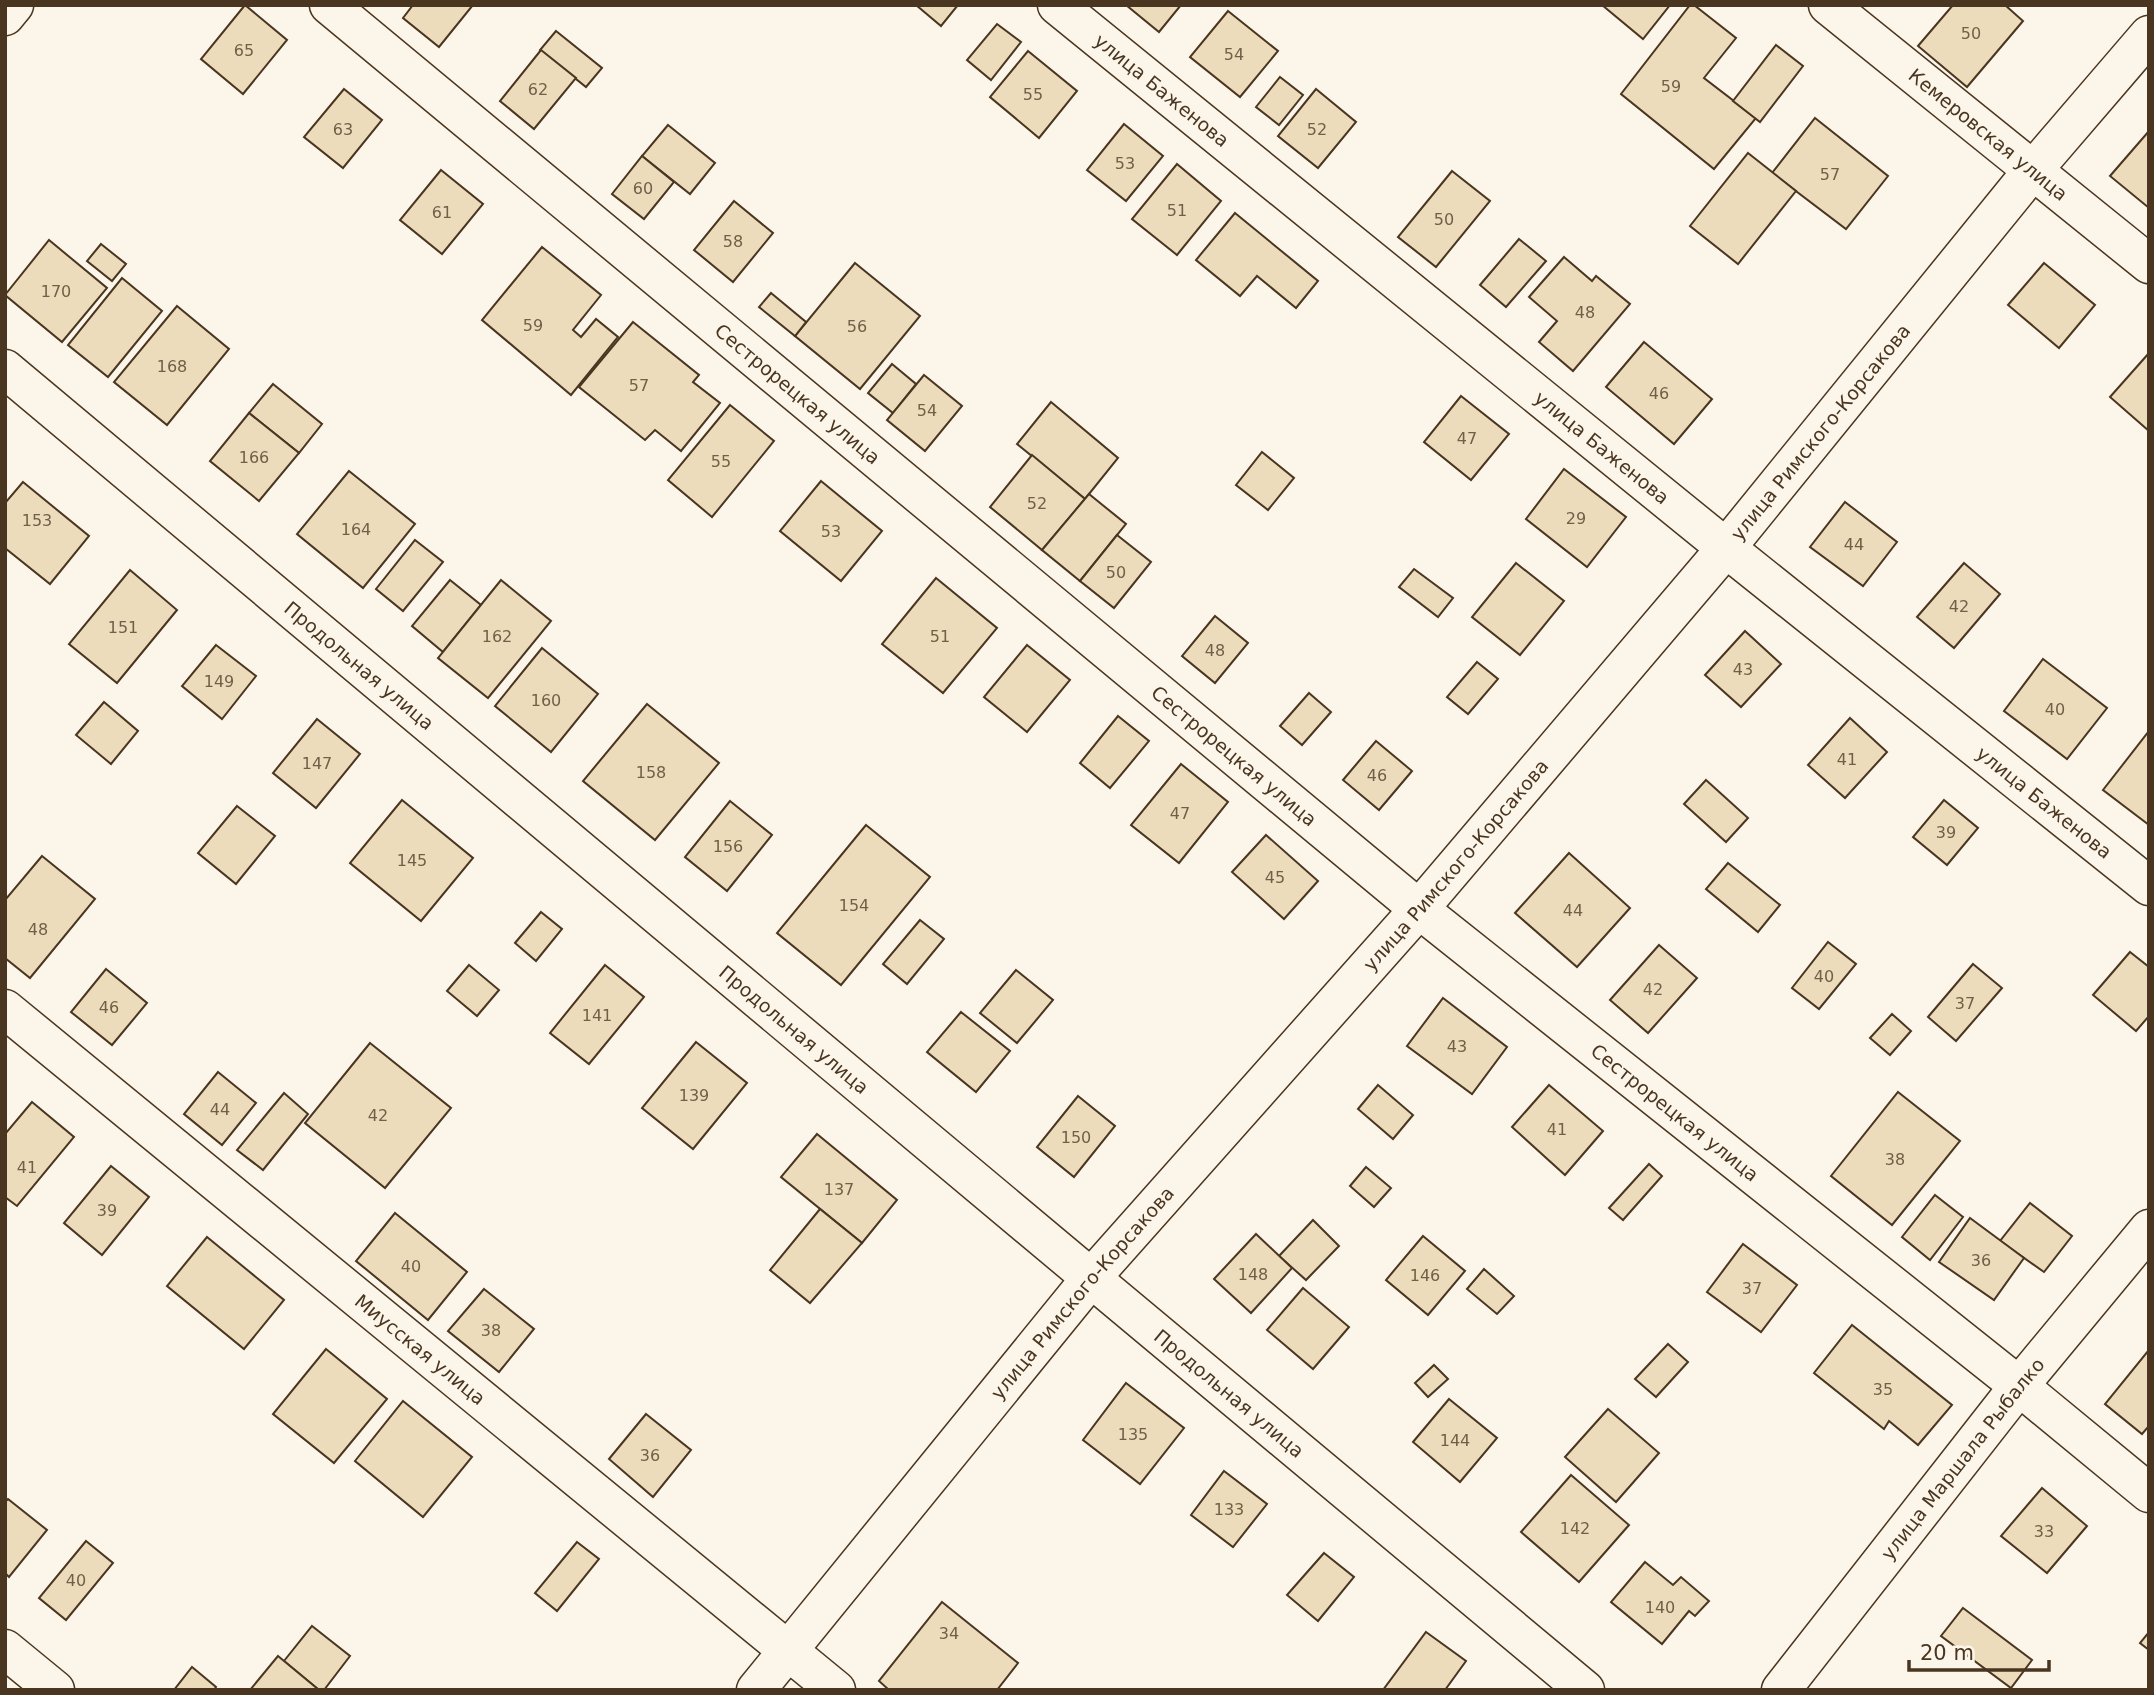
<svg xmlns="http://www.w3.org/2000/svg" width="2154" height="1695" font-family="'DejaVu Sans',sans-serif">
<rect width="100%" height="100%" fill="#fbf6e9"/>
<g fill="#ecdcbc" stroke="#4a3520" stroke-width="2">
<polygon points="245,5 287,40 243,94 201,59"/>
<polygon points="413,5 473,5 439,47 403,18"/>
<polygon points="916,5 958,5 941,26"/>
<polygon points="1126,5 1181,5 1159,32"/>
<polygon points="1602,5 1670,5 1643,39"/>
<polygon points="1690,5 1694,5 1736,38 1704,78 1756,118 1714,169 1621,94"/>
<polygon points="1953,5 2005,5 2023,21 1967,87 1918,46"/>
<polygon points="1228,11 1278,51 1240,97 1190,57"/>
<polygon points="997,24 1021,42 991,80 967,60"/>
<polygon points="556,31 602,68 586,87 540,50"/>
<polygon points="1776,45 1803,66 1760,122 1733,101"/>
<polygon points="541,50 576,78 534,129 500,101"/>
<polygon points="1028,51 1077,91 1039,138 990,97"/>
<polygon points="1280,77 1303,95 1279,125 1256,107"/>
<polygon points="344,89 382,120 343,168 304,137"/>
<polygon points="1316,89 1356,122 1318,168 1278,136"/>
<polygon points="1815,118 1888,176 1846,229 1772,173"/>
<polygon points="1124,124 1163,156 1126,201 1087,170"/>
<polygon points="668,125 715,163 690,194 642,156"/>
<polygon points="2149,131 2149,208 2110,176"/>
<polygon points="1748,153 1796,191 1738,264 1690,226"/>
<polygon points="642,156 674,182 644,219 612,194"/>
<polygon points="1177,164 1221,201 1177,255 1132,219"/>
<polygon points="441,170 483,204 442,254 400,220"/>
<polygon points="1452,171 1490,201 1436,267 1398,237"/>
<polygon points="734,201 773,233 733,282 694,250"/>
<polygon points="1235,213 1318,281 1296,308 1257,276 1240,296 1196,260"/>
<polygon points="1519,239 1546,261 1506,307 1480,285"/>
<polygon points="49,240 107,288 62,342 5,295"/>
<polygon points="101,244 126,264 112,281 87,261"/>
<polygon points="542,247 601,295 573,330 581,337 596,319 618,337 571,395 482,320"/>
<polygon points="1564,257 1592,281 1596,276 1630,304 1573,371 1539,342 1557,321 1529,297"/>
<polygon points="855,263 920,316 860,389 795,336"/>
<polygon points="2044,263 2095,305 2059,348 2008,305"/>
<polygon points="122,278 162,311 108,377 68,345"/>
<polygon points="771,293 806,322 795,336 759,307"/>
<polygon points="177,306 229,349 167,425 114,382"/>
<polygon points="633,322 699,375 693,382 720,403 681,451 655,430 645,440 579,387"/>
<polygon points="1644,342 1712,399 1674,444 1606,387"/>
<polygon points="2149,353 2149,431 2110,397"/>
<polygon points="892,364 916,384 893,413 868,393"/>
<polygon points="924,375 962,406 925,451 887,420"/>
<polygon points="273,384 322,424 299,453 249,413"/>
<polygon points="1461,396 1509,434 1471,480 1424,442"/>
<polygon points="1051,402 1118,458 1085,499 1017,444"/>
<polygon points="730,405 774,441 712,517 668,480"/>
<polygon points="249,413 299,453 259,501 210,461"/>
<polygon points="1262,452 1294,478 1268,510 1236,485"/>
<polygon points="1032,455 1085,499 1042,550 990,507"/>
<polygon points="1564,469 1626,517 1587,567 1526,519"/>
<polygon points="349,471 415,524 363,588 297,534"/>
<polygon points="821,481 882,531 841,581 780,531"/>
<polygon points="23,482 89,536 50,584 5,548 5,503"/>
<polygon points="1089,494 1126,524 1080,581 1042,550"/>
<polygon points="1845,502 1897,542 1863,586 1810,547"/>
<polygon points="1117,535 1151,562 1114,608 1080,581"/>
<polygon points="415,540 443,562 403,611 376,589"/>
<polygon points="1516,563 1564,601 1520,655 1472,617"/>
<polygon points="1964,563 2000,594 1954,648 1917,617"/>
<polygon points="1414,569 1453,598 1438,617 1399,587"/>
<polygon points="130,570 177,610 117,683 69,644"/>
<polygon points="936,578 997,628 943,693 882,644"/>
<polygon points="450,580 481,605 443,652 412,626"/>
<polygon points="501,580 551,621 488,698 438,658"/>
<polygon points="1215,616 1248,643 1215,683 1182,656"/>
<polygon points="1745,631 1781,664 1741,707 1705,675"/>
<polygon points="216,645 256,676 222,719 182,686"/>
<polygon points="1027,645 1070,680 1027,732 984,697"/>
<polygon points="542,648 598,694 551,752 495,706"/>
<polygon points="2043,659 2107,708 2067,759 2004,711"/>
<polygon points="1477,662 1498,679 1468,714 1447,697"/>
<polygon points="1309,693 1331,712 1302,745 1280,726"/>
<polygon points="104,702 138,731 111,764 76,735"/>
<polygon points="647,704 719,763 655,840 583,781"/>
<polygon points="1118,716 1149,741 1110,788 1080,763"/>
<polygon points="1850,718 1887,752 1845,798 1808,765"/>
<polygon points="317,719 360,754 316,808 273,773"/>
<polygon points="2149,731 2149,825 2103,790"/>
<polygon points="1376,741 1412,771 1379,810 1343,780"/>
<polygon points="1181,764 1228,802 1179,863 1131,825"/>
<polygon points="1706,780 1748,818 1726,842 1684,804"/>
<polygon points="402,800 473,858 421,921 350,863"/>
<polygon points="1944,800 1978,828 1947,865 1913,837"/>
<polygon points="730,801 772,835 727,891 685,857"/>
<polygon points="237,806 275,836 236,884 198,853"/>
<polygon points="866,825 930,877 841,985 777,933"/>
<polygon points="1266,835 1318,881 1284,919 1232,872"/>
<polygon points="1569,853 1630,908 1577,967 1515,913"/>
<polygon points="42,856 95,899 30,978 5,958 5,900"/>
<polygon points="1728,863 1780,905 1758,932 1706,889"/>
<polygon points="541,912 562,929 536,961 515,943"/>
<polygon points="920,920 944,939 907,984 883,964"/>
<polygon points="1828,942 1856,964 1819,1009 1792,988"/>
<polygon points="1659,945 1697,978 1648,1033 1610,1000"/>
<polygon points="2130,952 2149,967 2149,1016 2136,1031 2093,995"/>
<polygon points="1973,964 2002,988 1956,1041 1928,1017"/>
<polygon points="469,965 499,990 477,1016 447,991"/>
<polygon points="605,965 644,997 589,1064 550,1033"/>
<polygon points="106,969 147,1003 112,1045 71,1012"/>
<polygon points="1016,970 1053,1000 1017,1043 980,1013"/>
<polygon points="1443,998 1507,1047 1472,1094 1407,1046"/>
<polygon points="961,1012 1010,1051 976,1092 927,1052"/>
<polygon points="1892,1014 1911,1031 1890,1055 1870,1038"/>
<polygon points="696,1042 747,1083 693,1149 642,1108"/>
<polygon points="370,1043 451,1108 385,1188 305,1123"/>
<polygon points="218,1072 256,1103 222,1145 184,1114"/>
<polygon points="1378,1085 1413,1115 1393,1139 1358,1109"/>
<polygon points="1549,1085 1603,1131 1565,1175 1512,1127"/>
<polygon points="1898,1092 1960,1141 1892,1225 1831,1176"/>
<polygon points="284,1093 308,1114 263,1170 237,1150"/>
<polygon points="1078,1096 1115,1126 1074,1177 1037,1147"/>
<polygon points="32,1102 74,1137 17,1206 5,1197 5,1134"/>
<polygon points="817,1134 897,1200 862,1243 781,1177"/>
<polygon points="1649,1164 1662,1176 1623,1220 1609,1208"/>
<polygon points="111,1166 149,1197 102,1255 64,1223"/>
<polygon points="1366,1167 1391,1188 1374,1207 1350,1186"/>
<polygon points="1935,1195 1963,1217 1930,1260 1902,1237"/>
<polygon points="2030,1203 2072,1236 2044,1272 2000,1241"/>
<polygon points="820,1209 862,1243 810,1303 770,1270"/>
<polygon points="395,1213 467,1272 428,1320 356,1261"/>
<polygon points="1970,1218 2024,1258 1994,1300 1939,1262"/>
<polygon points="1313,1220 1339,1246 1306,1280 1279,1256"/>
<polygon points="1256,1234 1292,1268 1251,1313 1214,1279"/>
<polygon points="1423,1236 1465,1271 1428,1315 1386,1280"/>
<polygon points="207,1237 284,1300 244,1349 167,1286"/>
<polygon points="1743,1244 1797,1285 1761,1332 1707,1292"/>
<polygon points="1484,1269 1514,1296 1497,1314 1467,1289"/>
<polygon points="1303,1288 1349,1327 1313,1369 1267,1330"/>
<polygon points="484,1289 534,1329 499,1372 448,1331"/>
<polygon points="1852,1325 1952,1405 1918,1445 1889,1421 1884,1429 1814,1373"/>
<polygon points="1668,1344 1688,1362 1656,1397 1635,1379"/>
<polygon points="326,1349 387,1399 334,1463 273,1414"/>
<polygon points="2148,1351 2149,1426 2142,1434 2105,1404"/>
<polygon points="1434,1365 1448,1379 1428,1397 1415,1383"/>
<polygon points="1126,1383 1184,1428 1140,1484 1083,1440"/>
<polygon points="1449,1399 1497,1438 1460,1482 1413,1442"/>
<polygon points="403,1401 472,1457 423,1517 355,1461"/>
<polygon points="1608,1409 1659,1453 1616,1502 1565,1457"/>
<polygon points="646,1414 691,1450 653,1497 609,1459"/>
<polygon points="1224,1471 1267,1504 1233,1547 1191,1515"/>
<polygon points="1571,1475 1629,1525 1579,1582 1521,1532"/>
<polygon points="2042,1488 2087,1526 2047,1573 2001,1536"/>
<polygon points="8,1499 47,1530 9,1577 5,1573 5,1502"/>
<polygon points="86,1541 113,1563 66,1620 39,1598"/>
<polygon points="577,1542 599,1559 557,1611 535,1593"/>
<polygon points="1324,1553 1354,1577 1318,1621 1287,1595"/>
<polygon points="1645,1562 1673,1585 1681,1577 1709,1601 1695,1616 1689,1611 1662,1644 1611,1602"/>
<polygon points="942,1602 1018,1663 997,1690 889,1690 879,1681"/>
<polygon points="1963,1608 2032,1660 2011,1688 1941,1636"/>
<polygon points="312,1626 350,1656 324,1690 319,1690 284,1661"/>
<polygon points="1426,1632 1466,1661 1445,1690 1383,1690"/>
<polygon points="2149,1632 2149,1650 2140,1643"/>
<polygon points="278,1656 284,1661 319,1690 250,1690"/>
<polygon points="192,1667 216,1687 214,1690 174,1690"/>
</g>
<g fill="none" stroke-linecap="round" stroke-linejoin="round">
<g stroke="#4a3520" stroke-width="41">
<g id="street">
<path id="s1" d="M329,5L1419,909L2019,1386L2149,1493"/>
<path id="s2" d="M1057,5L1726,548L2149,886"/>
<path id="s3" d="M1828,5L2149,264"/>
<polyline points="5,16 14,5"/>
<path id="s4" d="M5,369L1091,1278"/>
<path id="s5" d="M5,1009L836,1690"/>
<polyline points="5,1649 55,1690"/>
<path id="s6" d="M1781,1690L2019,1386L2149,1229"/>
</g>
</g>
<g stroke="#4a3520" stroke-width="41">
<g id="secondary">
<path id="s7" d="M1091,1278L1585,1690"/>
<path id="s8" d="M756,1690L1091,1278L1419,909L1726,548L2033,170L2149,35"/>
</g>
</g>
<use href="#street" stroke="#fbf6e9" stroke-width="38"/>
<use href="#secondary" stroke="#fbf6e9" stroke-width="38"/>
</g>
<g text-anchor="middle" stroke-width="5" stroke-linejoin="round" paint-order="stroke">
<g font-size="16" fill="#725f47">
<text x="1971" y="39">50</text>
<text x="244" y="56">65</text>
<text x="1234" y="60">54</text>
<text x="1671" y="92">59</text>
<text x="538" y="95">62</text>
<text x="1033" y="100">55</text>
<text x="343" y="135">63</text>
<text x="1317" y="135">52</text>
<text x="1125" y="169">53</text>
<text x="1830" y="180">57</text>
<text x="643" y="194">60</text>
<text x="1177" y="216">51</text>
<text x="442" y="218">61</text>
<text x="1444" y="225">50</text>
<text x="733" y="247">58</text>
<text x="56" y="297">170</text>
<text x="1585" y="318">48</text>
<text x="533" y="331">59</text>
<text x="857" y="332">56</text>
<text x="172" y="372">168</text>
<text x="639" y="391">57</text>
<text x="1659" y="399">46</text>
<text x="927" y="416">54</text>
<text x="1467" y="444">47</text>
<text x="254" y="463">166</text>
<text x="721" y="467">55</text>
<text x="1037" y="509">52</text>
<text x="1576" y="524">29</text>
<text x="37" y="526">153</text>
<text x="356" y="535">164</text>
<text x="831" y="537">53</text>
<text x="1854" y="550">44</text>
<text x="1116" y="578">50</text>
<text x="1959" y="612">42</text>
<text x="123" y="633">151</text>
<text x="497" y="642">162</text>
<text x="940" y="642">51</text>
<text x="1215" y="656">48</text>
<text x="1743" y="675">43</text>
<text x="219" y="687">149</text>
<text x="546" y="706">160</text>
<text x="2055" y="715">40</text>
<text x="1847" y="765">41</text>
<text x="317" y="769">147</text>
<text x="651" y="778">158</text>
<text x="1377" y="781">46</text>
<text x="1180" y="819">47</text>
<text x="1946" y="838">39</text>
<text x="728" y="852">156</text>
<text x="412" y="866">145</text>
<text x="1275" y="883">45</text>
<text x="854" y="911">154</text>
<text x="1573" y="916">44</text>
<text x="38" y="935">48</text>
<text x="1824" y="982">40</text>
<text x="1653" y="995">42</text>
<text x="1965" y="1009">37</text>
<text x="109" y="1013">46</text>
<text x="597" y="1021">141</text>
<text x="1457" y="1052">43</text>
<text x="694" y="1101">139</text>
<text x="220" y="1115">44</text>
<text x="378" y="1121">42</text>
<text x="1557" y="1135">41</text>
<text x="1076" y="1143">150</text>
<text x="1895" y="1165">38</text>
<text x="27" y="1173">41</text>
<text x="839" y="1195">137</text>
<text x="107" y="1216">39</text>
<text x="1981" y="1266">36</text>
<text x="411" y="1272">40</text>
<text x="1253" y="1280">148</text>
<text x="1425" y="1281">146</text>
<text x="1752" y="1294">37</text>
<text x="491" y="1336">38</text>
<text x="1883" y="1395">35</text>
<text x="1133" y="1440">135</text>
<text x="1455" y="1446">144</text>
<text x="650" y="1461">36</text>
<text x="1229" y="1515">133</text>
<text x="1575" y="1534">142</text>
<text x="2044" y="1537">33</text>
<text x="76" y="1586">40</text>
<text x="1660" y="1613">140</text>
<text x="949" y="1639">34</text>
</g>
<g font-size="19" fill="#4a3520" stroke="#fbf6e9">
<text dy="7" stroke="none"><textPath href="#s2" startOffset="135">улица Баженова</textPath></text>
<text dy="7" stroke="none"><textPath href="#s3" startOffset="206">Кемеровская улица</textPath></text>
<text dy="7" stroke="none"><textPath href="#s1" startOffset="609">Сестрорецкая улица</textPath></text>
<text dy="7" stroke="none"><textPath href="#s8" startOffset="1648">улица Римского-Корсакова</textPath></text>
<text dy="7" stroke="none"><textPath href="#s2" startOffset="702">улица Баженова</textPath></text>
<text dy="7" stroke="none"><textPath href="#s4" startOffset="462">Продольная улица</textPath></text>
<text dy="7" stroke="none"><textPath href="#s1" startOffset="1176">Сестрорецкая улица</textPath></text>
<text dy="7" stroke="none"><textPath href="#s2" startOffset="1269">улица Баженова</textPath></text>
<text dy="7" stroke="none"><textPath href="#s8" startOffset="1082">улица Римского-Корсакова</textPath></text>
<text dy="7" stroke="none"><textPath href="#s4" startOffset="1029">Продольная улица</textPath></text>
<text dy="7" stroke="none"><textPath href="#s1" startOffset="1743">Сестрорецкая улица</textPath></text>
<text dy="7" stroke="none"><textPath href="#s8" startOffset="514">улица Римского-Корсакова</textPath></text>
<text dy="7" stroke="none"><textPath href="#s5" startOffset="537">Миусская улица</textPath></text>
<text dy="7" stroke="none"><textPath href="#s7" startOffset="180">Продольная улица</textPath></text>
<text dy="7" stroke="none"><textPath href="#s6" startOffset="294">улица Маршала Рыбалко</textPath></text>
</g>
</g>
<rect width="2154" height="1695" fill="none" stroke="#4a3520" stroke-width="14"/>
<path d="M1909 1660v10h140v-10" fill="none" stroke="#4a3520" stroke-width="3.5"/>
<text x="1920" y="1660" font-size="21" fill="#4a3520" stroke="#fbf6e9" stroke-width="5" paint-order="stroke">20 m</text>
</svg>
